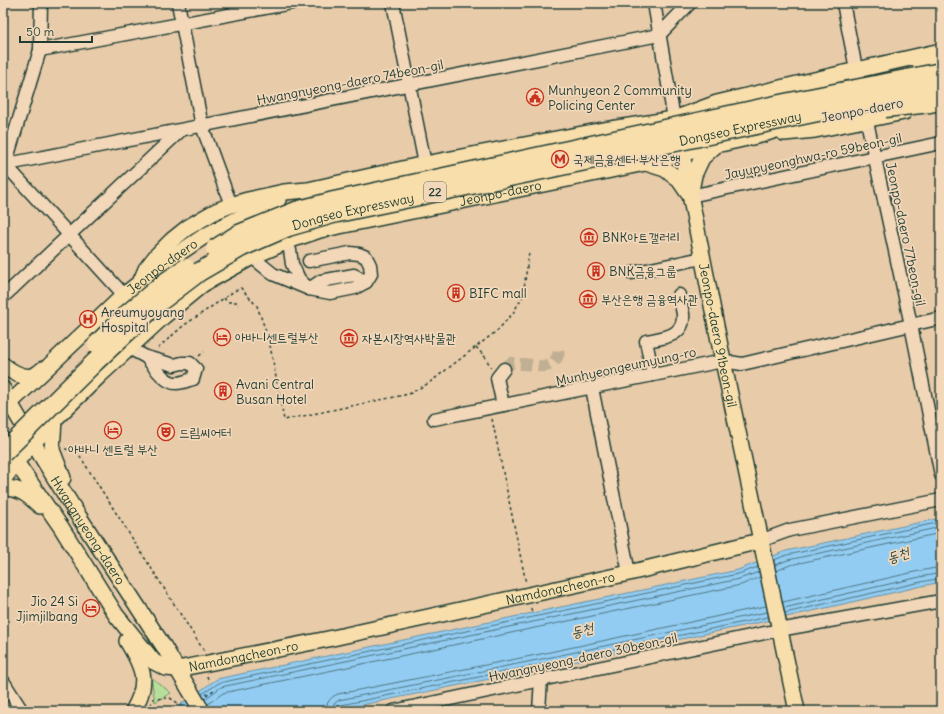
<svg xmlns="http://www.w3.org/2000/svg" width="944" height="714" font-family="Delius,'Poor Story',sans-serif">
<rect width="100%" height="100%" fill="#e8cba9"/>
<filter id="ink" filterUnits="userSpaceOnUse"><feTurbulence type="fractalNoise" baseFrequency=".025" numOctaves="2"/><feDisplacementMap in="SourceGraphic" scale="8" xChannelSelector="R" yChannelSelector="G"/><feConvolveMatrix kernelMatrix="1 2 1 2 8 2 1 2 1" color-interpolation-filters="sRGB"/></filter>
<g filter="url(#ink)">
<polygon fill="#b7de9a" stroke="#6b8e67" points="151,677 171,693 155,702"/>
<polygon fill="#93ccf2" stroke="#6593a6" points="941,518 941,582 922,586 795,615 539,669 332,711 171,711 217,679 738,570 786,551"/>
<g fill="none" stroke-linecap="round" stroke-linejoin="round">
<g stroke="#4d7680" stroke-width="1">
<polyline points="774,560 787,555 941,522"/>
<polyline points="775,565 788,560 941,527"/>
<polyline points="776,571 790,565 941,533"/>
<polyline points="783,602 919,571 941,567"/>
<polyline points="784,608 920,577 941,573"/>
<polyline points="785,613 921,582 941,578"/>
<polyline points="202,694 219,683 738,574 758,567"/>
<polyline points="205,699 221,687 739,579 759,572"/>
<polyline points="208,704 223,693 741,585 760,577"/>
<path d="M326,711C326,703 330,697 338,694L536,655L766,606"/>
<polyline points="332,711 334,704 339,700 537,660 767,612"/>
<polyline points="337,711 337,707 341,705 538,665 768,617"/>
</g>
<path stroke="#c0af92" stroke-width="12" stroke-dasharray="12 6" stroke-linecap="butt" d="M504,369L511,363C516,364 520,364 524,364C535,365 549,371 556,359C559,355 559,351 557,347"/>
<g stroke="#1f3d34" stroke-width="15">
<g id="minor">
<polyline points="178,3 202,126 231,205"/>
<polyline points="393,3 425,164"/>
<polyline points="654,3 674,119"/>
<polyline points="843,3 861,94"/>
<polyline points="40,50 292,3"/>
<polyline points="865,112 911,325 941,475"/>
<polyline points="3,162 124,295"/>
<polyline points="3,165 659,35 690,3"/>
<polyline points="5,165 40,50 41,3"/>
<polyline points="690,196 941,143"/>
<polyline points="290,250 292,264 299,279 309,289 321,281 354,275 366,282"/>
<polyline points="252,257 273,274 309,289 330,293 355,288 366,282 371,274 370,265 366,257 359,254 350,253 309,261"/>
<polyline points="632,273 702,258"/>
<polyline points="3,297 180,131"/>
<path d="M129,348L146,357L174,365L182,363H190L196,369L193,379C188,380 183,383 177,383C165,384 154,366 146,357"/>
<path d="M653,375L646,341C662,338 685,337 683,314C682,308 680,301 679,295"/>
<polyline points="592,388 629,573"/>
<polyline points="503,405 497,378 504,369"/>
<polyline points="434,419 723,361 742,364 941,318"/>
<polyline points="760,541 790,530 941,500"/>
<polyline points="3,681 22,711"/>
<polyline points="393,711 779,630 941,601"/>
<polyline points="539,711 541,679"/>
</g>
</g>
<g stroke="#1f3d34" stroke-width="18">
<g id="major">
<polyline points="784,133 815,130 904,112"/>
<path id="s1" d="M680,144L723,361L797,711"/>
<polyline points="646,163 665,169 679,180 688,193"/>
<polyline points="691,191 694,175 702,158 716,145"/>
<polyline points="140,283 146,269 157,255 172,240 187,228 202,219 216,211 231,205 248,200 284,192 308,190 425,164 598,131 674,119 717,103 857,70 941,51"/>
<path d="M3,365C12,372 24,380 35,375C38,373 41,371 43,369"/>
<path id="s2" d="M3,389L10,403L40,454L74,509L164,647L189,689"/>
<path id="s3" d="M3,409L10,403L124,295L163,264L203,237L253,211L278,200"/>
<polyline points="54,420 52,450 63,478"/>
<path id="s4" d="M3,440L16,462L61,527L116,615L154,662L166,668L177,669L203,664L328,639L629,573L760,541"/>
<path id="s5" d="M3,480L16,462L54,420L99,376L164,316L203,284L252,257L288,241L320,230L645,163L716,145L761,135L797,123"/>
<path d="M3,488C21,488 28,495 40,506"/>
<path d="M127,641C143,667 150,682 133,711"/>
</g>
</g>
<g stroke="#1f3d34" stroke-width="21">
<polyline id="highway" points="922,64 941,61"/>
</g>
<g stroke="#1f3d34" stroke-width="1.5" stroke-dasharray="3 3" stroke-linecap="butt">
<polyline points="224,298 227,302 237,302 238,305"/>
<polyline points="476,347 486,358 491,368"/>
<polyline points="158,348 183,326 236,290 241,288 257,306 269,340 284,420 409,394 429,383 498,330 513,313 523,296 529,252"/>
<polyline points="199,356 204,352"/>
<polyline points="492,419 526,583"/>
<polyline points="65,449 76,450 204,651"/>
<polyline points="531,608 532,614"/>
<polyline points="207,676 209,682"/>
<polyline points="206,695 214,690"/>
<polyline points="152,699 170,698 184,707 185,706"/>
<polyline points="151,711 151,702"/>
</g>
<use href="#minor" stroke="#f2d7b9" stroke-width="12"/>
<use href="#major" stroke="#f8deab" stroke-width="15"/>
<use href="#highway" stroke="#f8deab" stroke-width="18"/>
<g stroke="#1f3d34" stroke-width="18" stroke-linecap="butt">
<polyline id="major-bridge" points="189,689 202,711"/>
</g>
<g stroke="#1f3d34" stroke-width="21" stroke-linecap="butt">
<g id="highway-bridge">
<polyline points="885,108 930,103 941,101"/>
<polyline points="215,249 239,234 296,211 334,201 785,103 941,72"/>
<polyline points="97,344 126,315 164,283 186,268"/>
<path id="s6" d="M3,453L95,362L157,304L199,272L242,247L288,227L333,214L941,86"/>
</g>
</g>
<use href="#major-bridge" stroke="#f8deab" stroke-width="15"/>
<use href="#highway-bridge" stroke="#f8deab" stroke-width="18"/>
</g>
</g>
<defs>
<g id="civic-ring" transform="scale(0.9)"><circle r="9.5" fill="#f2d7b9" stroke="#c8321e" stroke-width="1.5"/><path d="M-.6-6.5H3V-4.5H.6V-3L4-1V1h2V6H-6V1h2V-1L-.6-3ZM-1.2 2.5V6h2.4V2.5Z" fill="#c8321e"/></g>
<g id="metro-ring" transform="scale(0.9)"><circle r="9.5" fill="#f2d7b9" stroke="#c8321e" stroke-width="1.5"/><path d="M-5.5 5V-5H-3L0 0L3-5H5.5V5H3V-.5L0 4L-3-.5V5Z" fill="#c8321e"/></g>
<g id="museum-ring" transform="scale(0.9)"><circle r="9.5" fill="#f2d7b9" stroke="#c8321e" stroke-width="1.5"/><path d="M0-6L6-3V-2H-6V-3ZM-5-1h2V3h-2ZM-1-1h2V3h-2ZM3-1h2V3H3ZM-6 4H6V6H-6Z" fill="#c8321e"/></g>
<g id="building-ring" transform="scale(0.9)"><circle r="9.5" fill="#f2d7b9" stroke="#c8321e" stroke-width="1.5"/><path d="M-4-6H4V6H1V3H-1V6H-4ZM-2.5-4.3h1.7v1.8h-1.7ZM.8-4.3h1.7v1.8H.8ZM-2.5-1h1.7V.8h-1.7ZM.8-1h1.7V.8H.8Z" fill="#c8321e"/></g>
<g id="hospital-ring" transform="scale(0.9)"><circle r="9.5" fill="#f2d7b9" stroke="#c8321e" stroke-width="1.5"/><path d="M-5-5h3v3.5h4V-5h3V5h-3V1.5h-4V5h-3Z" fill="#c8321e"/></g>
<g id="hotel-ring" transform="scale(0.9)"><circle r="9.5" fill="#f2d7b9" stroke="#c8321e" stroke-width="1.5"/><path d="M-6-4.5h1.5V1H6V5H4.5V3h-9V5H-6ZM-4 0a1.8 1.8 0 1 1 3.6 0ZM.5 0V-2.5h3Q6-2.5 6 0Z" fill="#c8321e"/></g>
<g id="theatre-ring" transform="scale(0.9)"><circle r="9.5" fill="#f2d7b9" stroke="#c8321e" stroke-width="1.5"/><path d="M-5-5.5Q0-4 5-5.5V0Q5 5 0 6Q-5 5-5 0ZM-3.3-2.5H-1v1.5H-3.3ZM1-2.5H3.3v1.5H1ZM-2.8 1Q0 5.5 2.8 1Z" fill="#c8321e"/></g>
</defs>
<g fill-rule="evenodd">
<use href="#civic-ring" x="535" y="97"/>
<use href="#metro-ring" x="560" y="159"/>
<use href="#museum-ring" x="589" y="237"/>
<use href="#building-ring" x="596" y="271"/>
<use href="#building-ring" x="456" y="293"/>
<use href="#museum-ring" x="588" y="299"/>
<use href="#hospital-ring" x="88" y="319"/>
<use href="#hotel-ring" x="222" y="337"/>
<use href="#museum-ring" x="349" y="338"/>
<use href="#building-ring" x="223" y="391"/>
<use href="#hotel-ring" x="113" y="430"/>
<use href="#theatre-ring" x="166" y="432"/>
<use href="#hotel-ring" x="91" y="608"/>
</g>
<g text-anchor="middle" stroke-width="3.5" stroke-linejoin="round" paint-order="stroke">
<rect fill="#f2d7b9" stroke="#5e6b5c" stroke-width="1" x="424" y="182" width="22" height="20" rx="3"/>
<g font-size="12" font-weight="bold" fill="#1f3d34">
<text x="435" y="196">22</text>
</g>
<g font-size="13" fill="#1f3d34" stroke="#f2d7b9">
<text transform="translate(350 82) rotate(-11)" y="5">Hwangnyeong-daero 74beon-gil</text>
<text transform="translate(862 110) rotate(-11)" y="5">Jeonpo-daero</text>
<text dy="5" stroke="none"><textPath href="#s6" startOffset="830">Dongseo Expressway</textPath></text>
<text transform="translate(813 156) rotate(-12)" y="5">Jayupyeonghwa-ro 59beon-gil</text>
<text dy="5" stroke="none"><textPath href="#s5" startOffset="594">Jeonpo-daero</textPath></text>
<text dy="5" stroke="none"><textPath href="#s6" startOffset="434">Dongseo Expressway</textPath></text>
<text transform="translate(906 234) rotate(78)" y="5">Jeonpo-daero 77beon-gil</text>
<text dy="5" stroke="none"><textPath href="#s3" startOffset="214">Jeonpo-daero</textPath></text>
<text dy="5" stroke="none"><textPath href="#s1" startOffset="195">Jeonpo-daero 91beon-gil</textPath></text>
<text transform="translate(626 366) rotate(-12)" y="5">Munhyeongeumyung-ro</text>
<text dy="5" stroke="none"><textPath href="#s2" startOffset="165">Hwangnyeong-daero</textPath></text>
<text dy="5" stroke="none"><textPath href="#s4" startOffset="685">Namdongcheon-ro</textPath></text>
<text dy="5" stroke="none"><textPath href="#s4" startOffset="361">Namdongcheon-ro</textPath></text>
<text transform="translate(583 657) rotate(-12)" y="5">Hwangnyeong-daero 30beon-gil</text>
</g>
<g font-size="13" fill="#1f3d34" stroke="#f2d7b9" text-anchor="start">
<text x="548" y="95">Munhyeon 2 Community<tspan x="548" dy="15">Policing Center</tspan></text>
<text x="573" y="164">국제금융센터·부산은행</text>
<text x="602" y="242">BNK아트갤러리</text>
<text x="609" y="276">BNK금융그룹</text>
<text x="469" y="298">BIFC mall</text>
<text x="601" y="304">부산은행 금융역사관</text>
<text x="101" y="317">Areumyoyang<tspan x="101" dy="15">Hospital</tspan></text>
<text x="235" y="342">아바니센트럴부산</text>
<text x="362" y="343">자본시장역사박물관</text>
<text x="236" y="389">Avani Central<tspan x="236" dy="15">Busan Hotel</tspan></text>
<text x="179" y="437">드림씨어터</text>
<text x="113" y="454" text-anchor="middle">아바니 센트럴 부산</text>
<text x="78" y="606" text-anchor="end">Jio 24 Si<tspan x="78" dy="15">Jjimjilbang</tspan></text>
</g>
<g font-size="14" font-style="italic" fill="#2b4b47" stroke="#f2d7b9">
<text transform="translate(898 555) rotate(-18)" y="5">동천</text>
<text transform="translate(582 630) rotate(-13)" y="5">동천</text>
</g>
</g>
<rect width="944" height="714" fill="none" stroke="#f2d7b9" stroke-width="16"/>
<rect x="8" y="8" width="928" height="698" fill="none" stroke="#1f3d34" stroke-width="1.5" filter="url(#ink)"/>
<path d="M20 36v6h72v-6" fill="none" stroke="#1f3d34" stroke-width="2"/>
<text x="26" y="36" font-size="12" fill="#1f3d34" stroke="#f2d7b9" stroke-width="3" paint-order="stroke">50 m</text>
</svg>
